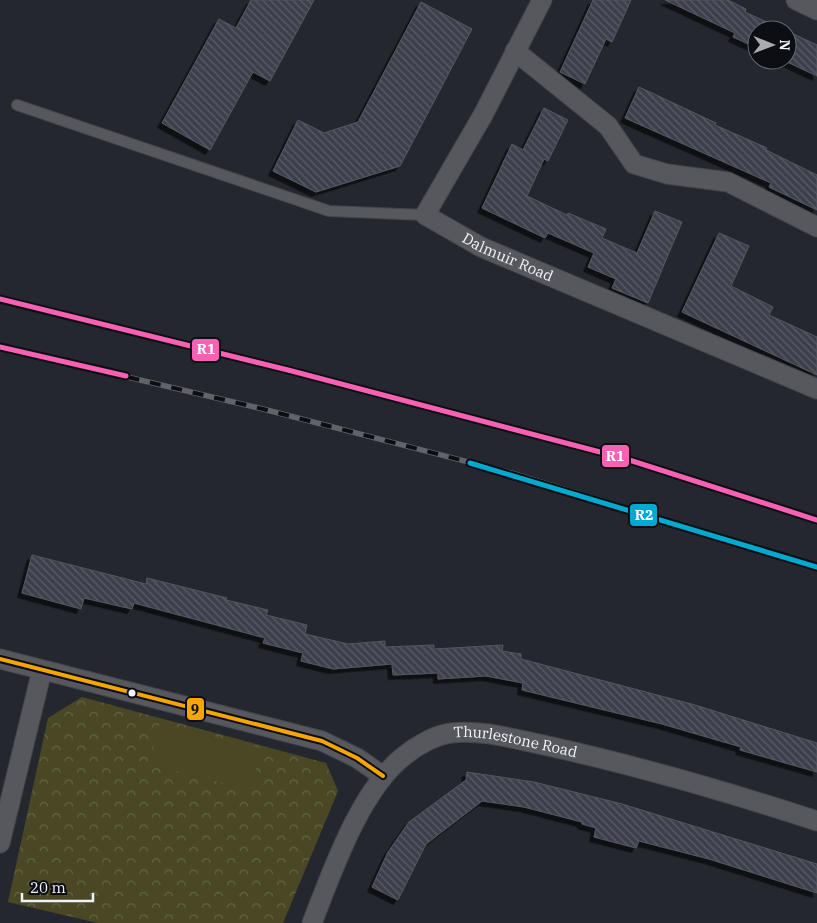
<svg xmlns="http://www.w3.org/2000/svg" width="817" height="923" font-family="'IBM Plex Serif',serif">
<defs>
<pattern id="park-crowns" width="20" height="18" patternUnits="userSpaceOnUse" patternTransform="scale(1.25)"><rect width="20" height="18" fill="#4a4824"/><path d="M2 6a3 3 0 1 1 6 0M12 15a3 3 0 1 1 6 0" fill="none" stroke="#646345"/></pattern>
<pattern id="building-back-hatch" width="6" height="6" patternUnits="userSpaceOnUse" patternTransform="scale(1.25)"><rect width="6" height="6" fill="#3d404c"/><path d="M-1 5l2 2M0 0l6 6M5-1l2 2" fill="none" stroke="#595c67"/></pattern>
<filter id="shadow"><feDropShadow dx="-4.5" dy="4.5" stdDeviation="0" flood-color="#0009"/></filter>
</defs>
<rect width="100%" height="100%" fill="#25272f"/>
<polygon fill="url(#park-crowns)" points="82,697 326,763 338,791 283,923 98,923 8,902 48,718"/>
<polygon fill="#4a4824" points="160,723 261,748 251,790 149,764"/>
<g fill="url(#building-back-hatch)" stroke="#55575e" filter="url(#shadow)">
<polygon points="251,0 314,0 270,81 253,72 210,150 162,123 219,19 236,28"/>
<polygon points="593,0 631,0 612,42 606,39 585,84 560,72"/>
<polygon points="665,0 728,0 746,9 745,12 784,30 757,30 757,48 733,37 735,33"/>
<polygon points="421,2 472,29 400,166 316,192 273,171 298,120 324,133 358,122"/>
<polygon points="787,31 817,45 817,76 783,60 787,60"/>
<polygon points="639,87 716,123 715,125 767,148 766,150 817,175 817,210 769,187 771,183 625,118"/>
<polygon points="544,108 568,120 548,161 544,159 527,196 567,215 568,213 606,229 602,238 637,253 655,211 682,222 648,303 612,288 616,279 588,267 594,253 548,233 545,238 482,208 512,144 523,150"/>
<polygon points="719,233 749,246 731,286 773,307 769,315 817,337 817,375 682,312"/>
<polygon points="32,555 146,584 147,578 227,598 226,600 268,610 266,615 307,625 305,634 348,644 385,641 385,647 434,645 434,649 503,645 502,651 521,654 521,659 695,705 817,743 817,772 740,750 741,747 662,724 522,690 523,683 486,676 438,679 438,673 393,675 392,664 333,669 301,661 303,653 263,643 265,638 134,603 132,609 84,598 81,609 22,593"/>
<polygon points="467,772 534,782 622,804 817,864 817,893 709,859 639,841 636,848 594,837 596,828 582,824 582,822 524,807 482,801 426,844 398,900 372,887 388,852 409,822 466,780"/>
</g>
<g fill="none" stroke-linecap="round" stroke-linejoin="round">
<g stroke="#44454d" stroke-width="12">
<polyline id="lane" points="17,105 329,211 425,215"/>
</g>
<g stroke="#44454d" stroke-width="21">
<g id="street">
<path id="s1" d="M542,0L483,115L425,215L481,247L817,389"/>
<polyline points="796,0 817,10"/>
<polyline points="515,51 608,126 634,164 667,174 728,182 817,227"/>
<polyline points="0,659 322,741 357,758 383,776"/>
<polyline points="0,843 42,670"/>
<path id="s2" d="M312,923C332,872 360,790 404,756C416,746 435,735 451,733C483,729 517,740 548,746C639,766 728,792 817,821"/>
</g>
</g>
<use href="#lane" stroke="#56585e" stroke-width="10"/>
<use href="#street" stroke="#56585e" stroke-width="19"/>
<g stroke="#62636a" stroke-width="5.5">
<g id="rail">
<polyline points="0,299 288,370 623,458 817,520"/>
<polyline points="0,347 263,409 511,473 817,567"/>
</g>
</g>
<use href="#rail" stroke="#0c0e14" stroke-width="4" stroke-dasharray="11" stroke-linecap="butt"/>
<g stroke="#0c0e14" stroke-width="8">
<polyline id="bus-1" points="0,659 322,741 357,758 383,776"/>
</g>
<use href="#bus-1" stroke="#f7a600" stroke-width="4"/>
<g stroke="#0c0e14" stroke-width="9">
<g id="rail-1">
<polyline points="0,299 288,370 623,458 817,520"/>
<polyline points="0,347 126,376"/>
</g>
</g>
<g stroke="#0c0e14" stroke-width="9">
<polyline id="rail-2" points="470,463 817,567"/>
</g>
<use href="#rail-1" stroke="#f860b3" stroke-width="5"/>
<use href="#rail-2" stroke="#00a9ce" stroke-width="5"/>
</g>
<circle fill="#f0f2fc" stroke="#0c0e14" stroke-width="2" cx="132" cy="693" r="4.5"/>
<g text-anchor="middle" stroke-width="4" stroke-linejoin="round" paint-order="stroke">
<g font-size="15" fill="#f0f2fc" stroke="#0c0e14">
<text dy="5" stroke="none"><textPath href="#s1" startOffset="338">Dalmuir Road</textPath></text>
<text dy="5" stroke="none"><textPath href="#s2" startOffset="311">Thurlestone Road</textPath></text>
</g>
</g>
<g stroke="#0c0e14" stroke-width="2">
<rect x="191" y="338" width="29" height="24" rx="5" fill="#f860b3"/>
<rect x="601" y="444" width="29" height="24" rx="5" fill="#f860b3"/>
<rect x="629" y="503" width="29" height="24" rx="5" fill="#00a9ce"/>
<rect x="186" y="697" width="19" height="24" rx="5" fill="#f7a600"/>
</g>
<g font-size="14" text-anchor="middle" font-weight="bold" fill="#fff">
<text x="206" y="354">R1</text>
<text x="615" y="461">R1</text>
<text x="644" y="520">R2</text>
</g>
<g font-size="14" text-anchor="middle" font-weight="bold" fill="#111">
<text x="195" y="714">9</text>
</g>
<g transform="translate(772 45) rotate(91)"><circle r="24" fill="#0c0e14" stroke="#676971"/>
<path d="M0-4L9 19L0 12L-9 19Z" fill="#a9abb4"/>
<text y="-8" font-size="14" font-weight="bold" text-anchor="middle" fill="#f0f2fc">N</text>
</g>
<path d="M22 893v8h71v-8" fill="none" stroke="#f0f2fc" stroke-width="2.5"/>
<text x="30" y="893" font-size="15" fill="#f0f2fc" stroke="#0c0e14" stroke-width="4" paint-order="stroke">20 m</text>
</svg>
